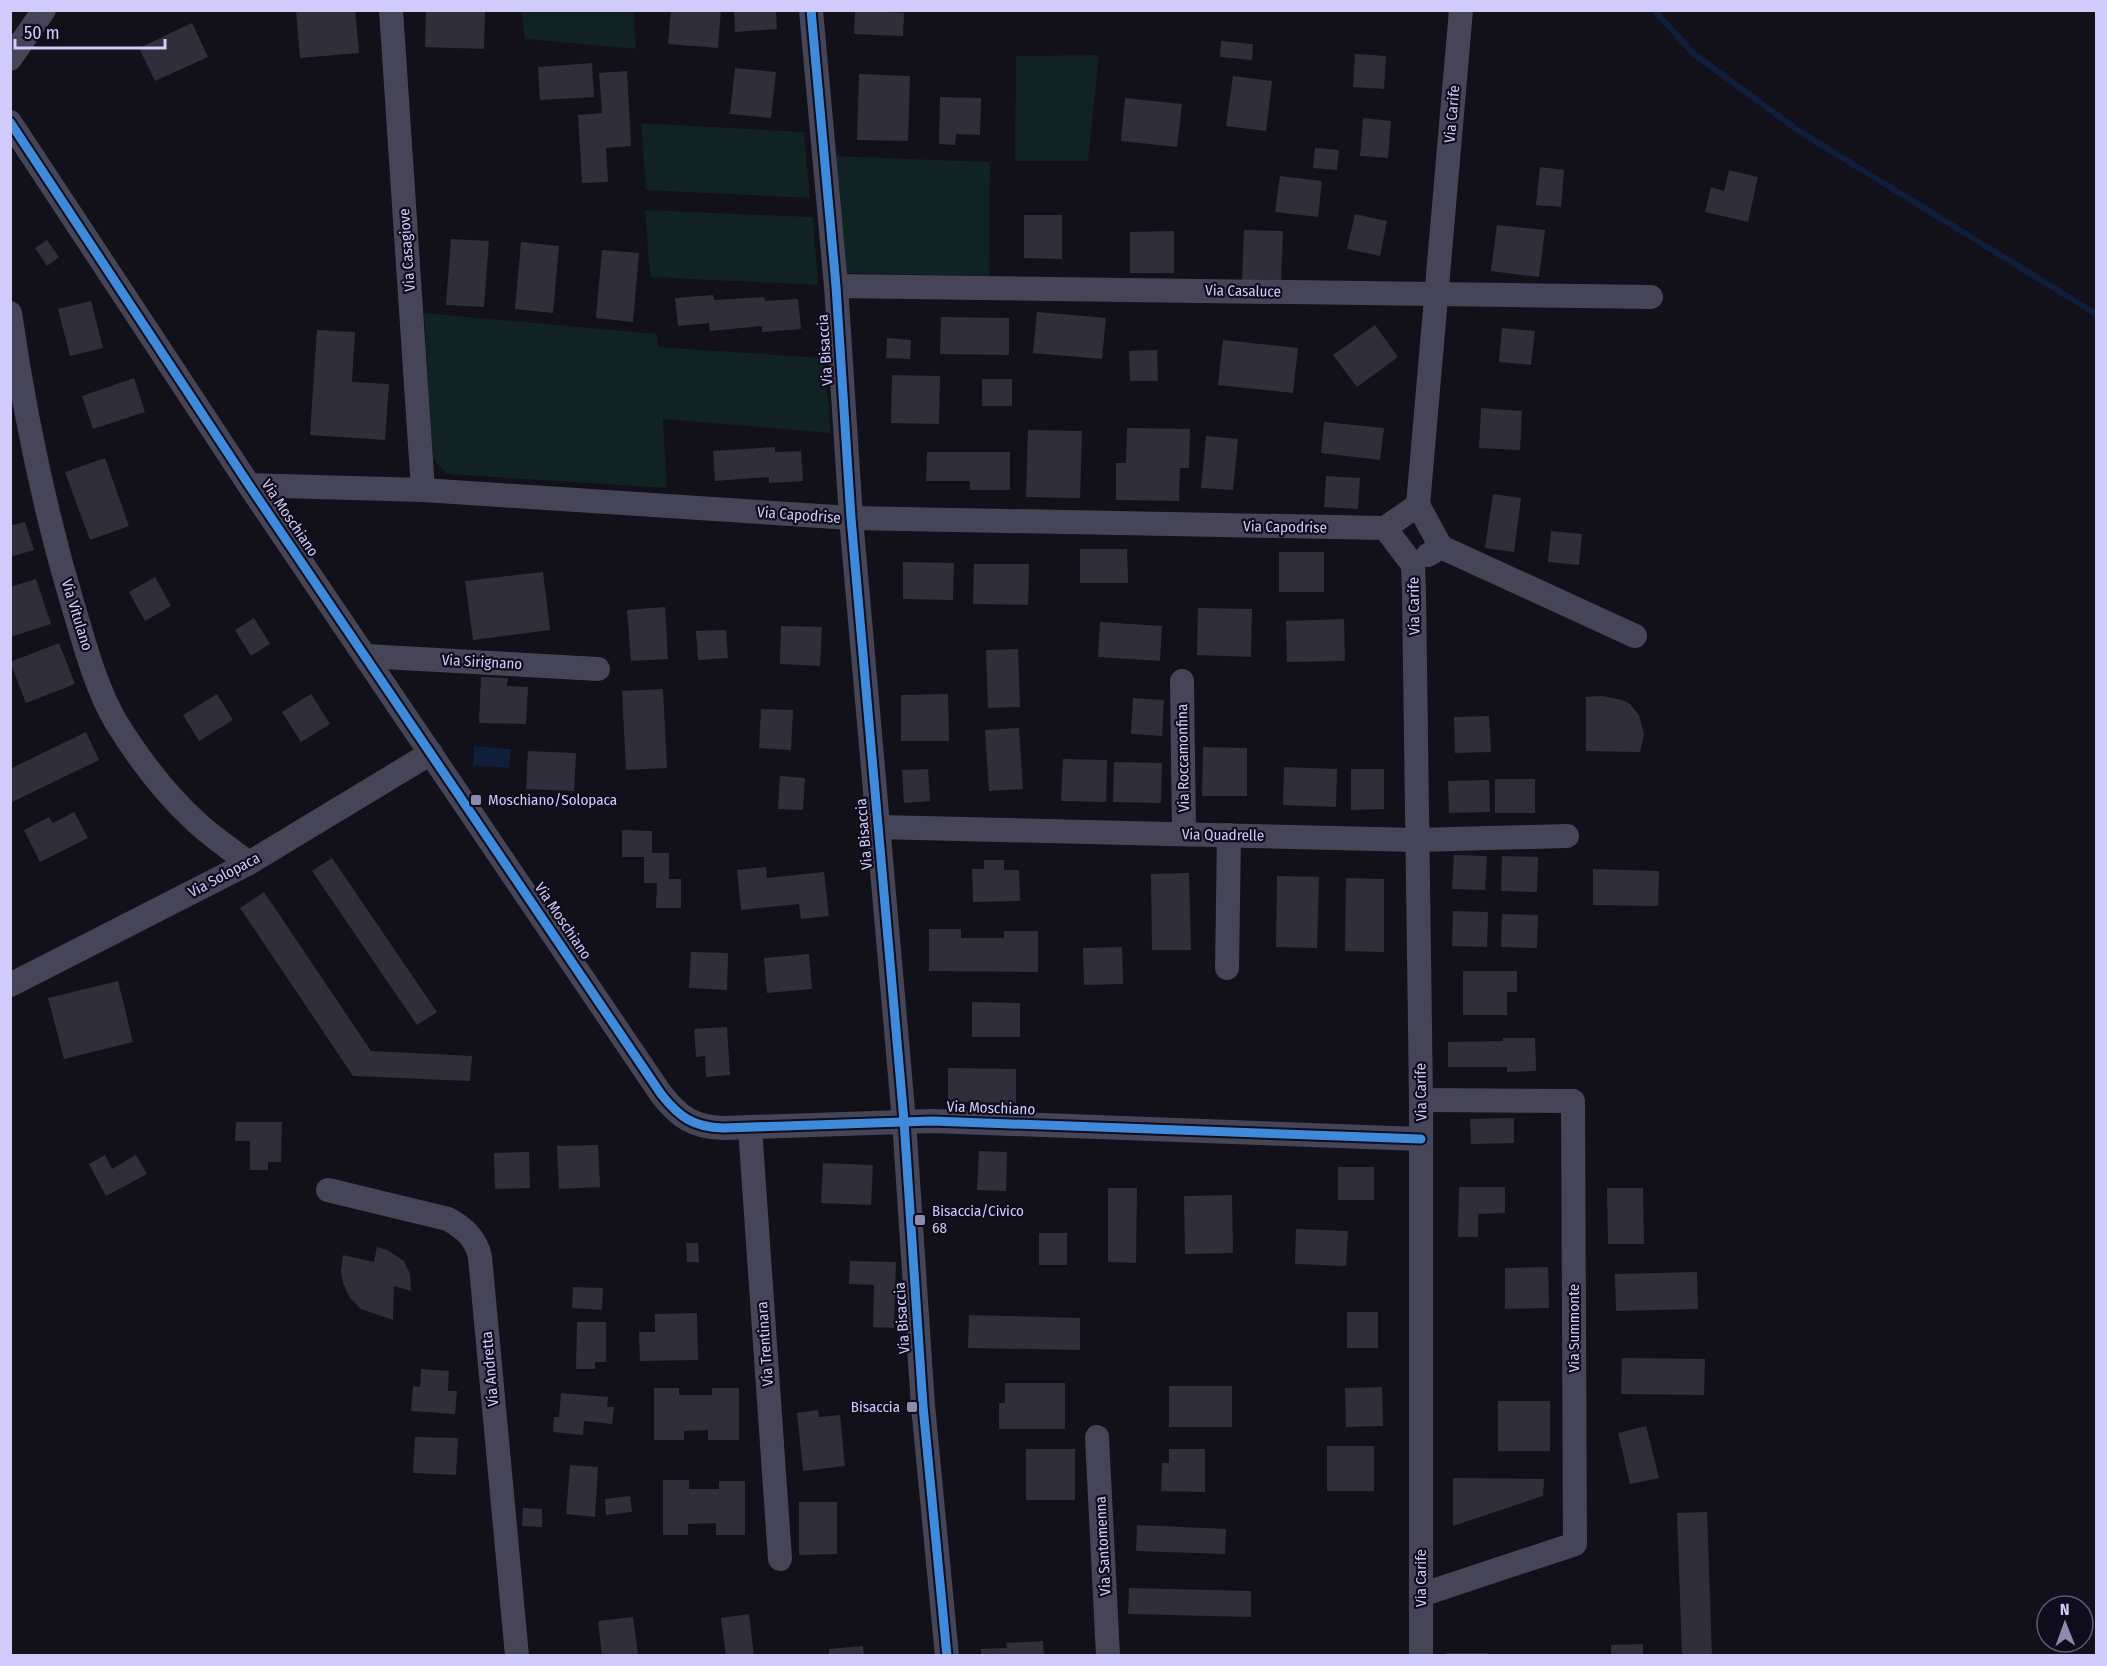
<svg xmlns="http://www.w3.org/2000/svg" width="2107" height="1666" font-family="'Fira Sans Condensed',sans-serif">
<rect width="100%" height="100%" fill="#121018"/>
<g fill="#102222">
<polygon points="521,11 634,11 636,49 525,39"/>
<polygon points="1099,55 1088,161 1015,161 1016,56"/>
<polygon points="641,123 804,132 810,198 646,190"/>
<polygon points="835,156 990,162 989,276 843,273"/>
<polygon points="645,210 813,217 818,285 650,277"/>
<polygon points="424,313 657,334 658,347 824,358 831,433 663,419 667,488 447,474 433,459"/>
</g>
<polygon fill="#0f1f3b" points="474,746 511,749 509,768 473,765"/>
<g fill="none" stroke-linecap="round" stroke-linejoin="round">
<polyline stroke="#0f1f3b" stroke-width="6" points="1654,10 1694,54 1799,131 2096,314"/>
</g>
<g fill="#302e3a">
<polygon points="296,10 355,10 359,53 300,58"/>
<polygon points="426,10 485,10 484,49 425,47"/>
<polygon points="671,10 721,10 718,48 668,44"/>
<polygon points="734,10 776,10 777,29 735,32"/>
<polygon points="855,10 904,13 903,36 854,34"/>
<polygon points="192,23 208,57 155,81 139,48"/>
<polygon points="1221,41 1253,44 1252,60 1220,57"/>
<polygon points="1355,54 1386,56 1384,89 1353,87"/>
<polygon points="592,63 594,97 540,100 538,67"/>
<polygon points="735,68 776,72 771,118 730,114"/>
<polygon points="627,71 631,146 606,148 608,182 582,183 578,115 602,113 599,73"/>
<polygon points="859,74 910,76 908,141 857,140"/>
<polygon points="1233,76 1272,81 1266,131 1226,126"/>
<polygon points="940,97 981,98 980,135 956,134 955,145 939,144"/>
<polygon points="1125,98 1182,104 1177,147 1121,141"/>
<polygon points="1363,118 1391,121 1388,158 1360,156"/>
<polygon points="1315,148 1339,150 1337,170 1313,168"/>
<polygon points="1540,167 1564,170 1561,207 1536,205"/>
<polygon points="1729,170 1758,177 1748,222 1705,212 1711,187 1724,191"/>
<polygon points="1280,176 1322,181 1318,217 1275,212"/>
<polygon points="1355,214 1387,221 1380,256 1347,249"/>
<polygon points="1024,215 1062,215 1062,259 1024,258"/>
<polygon points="1497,225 1545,230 1539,277 1491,271"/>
<polygon points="1244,230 1283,231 1281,282 1242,281"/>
<polygon points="1174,231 1174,273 1130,273 1130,232"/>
<polygon points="451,239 489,241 484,307 446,305"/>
<polygon points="47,240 59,257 47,266 35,248"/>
<polygon points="521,242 559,246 553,313 515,309"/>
<polygon points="602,250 639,253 633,322 596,318"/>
<polygon points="713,295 714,300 764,297 765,301 798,299 801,329 762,332 762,326 710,331 709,323 678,326 675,298"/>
<polygon points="91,301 103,348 70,356 58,309"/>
<polygon points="1037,312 1106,318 1102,359 1033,353"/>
<polygon points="941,317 1009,318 1009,355 940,354"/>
<polygon points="1375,325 1398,357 1357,387 1333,355"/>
<polygon points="1502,328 1535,331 1531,365 1499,362"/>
<polygon points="317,330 355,332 352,382 389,384 385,440 310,435"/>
<polygon points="887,338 911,340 910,359 886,358"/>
<polygon points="1223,340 1298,348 1293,393 1218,385"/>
<polygon points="1157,350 1158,381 1130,381 1129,351"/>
<polygon points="892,375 940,376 939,424 891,423"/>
<polygon points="134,378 145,412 93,429 82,396"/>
<rect x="982" y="379" width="30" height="27"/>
<polygon points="1481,408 1522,411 1520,450 1479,448"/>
<polygon points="1324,422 1384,428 1380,460 1321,453"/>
<polygon points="1127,428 1190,429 1189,468 1180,468 1179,501 1116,500 1116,463 1126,463"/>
<polygon points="1028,430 1082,431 1080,498 1026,497"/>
<polygon points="1206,436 1238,439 1233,490 1201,488"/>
<polygon points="775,447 775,452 801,451 803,481 769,483 769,477 715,481 713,451"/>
<polygon points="927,452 1010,452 1010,490 970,490 970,481 926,481"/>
<polygon points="105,458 129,526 90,540 65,472"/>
<polygon points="1326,476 1360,478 1358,509 1324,507"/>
<polygon points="1493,494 1521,498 1514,552 1485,548"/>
<polygon points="25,522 34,550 10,557 10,526"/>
<polygon points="1551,531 1582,534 1579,565 1548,562"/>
<polygon points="1080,549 1127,549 1128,583 1080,583"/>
<rect x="1279" y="552" width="45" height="40"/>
<polygon points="903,562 954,563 953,600 903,599"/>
<polygon points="974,564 1029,564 1028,605 973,604"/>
<polygon points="543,572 550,630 473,640 465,581"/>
<polygon points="155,577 171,606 145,621 129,592"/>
<polygon points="36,579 51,624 10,637 10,587"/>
<polygon points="665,607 668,659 631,661 627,610"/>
<polygon points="1198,608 1252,609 1251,657 1197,655"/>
<polygon points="254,618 270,644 251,656 235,630"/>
<polygon points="1344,619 1345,661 1287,662 1286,621"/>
<polygon points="1100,622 1162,626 1160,661 1098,657"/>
<polygon points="781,626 822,627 820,666 780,664"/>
<polygon points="726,630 728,658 698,660 696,631"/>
<polygon points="59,643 75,684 26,703 10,662"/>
<polygon points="1018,649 1020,707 988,708 986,650"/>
<polygon points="481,677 508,678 507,686 528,687 526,724 479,723"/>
<polygon points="663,689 667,768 626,770 622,691"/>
<polygon points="217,694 233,720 199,741 183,715"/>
<polygon points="311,694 330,724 301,742 282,712"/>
<polygon points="948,694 949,741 901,741 901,695"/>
<polygon points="1602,696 1622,700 1630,704 1639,715 1644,734 1640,752 1586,751 1586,697"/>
<polygon points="1133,698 1164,700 1162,736 1131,734"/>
<polygon points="761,709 793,710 791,750 759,748"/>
<polygon points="1489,716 1491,752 1455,753 1454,717"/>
<polygon points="1019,728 1023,789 989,791 985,730"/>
<polygon points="86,732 99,760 10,803 10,769"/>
<polygon points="1203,747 1247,748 1247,796 1202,796"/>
<polygon points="528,751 576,753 574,791 526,789"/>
<polygon points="1063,759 1107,760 1106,802 1061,801"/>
<polygon points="1114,762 1162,763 1161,803 1113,802"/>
<polygon points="1284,767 1337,769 1336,807 1283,805"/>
<polygon points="928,769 930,801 904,803 902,770"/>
<polygon points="1351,769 1384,769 1384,809 1351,810"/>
<polygon points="780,776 805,778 803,810 778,809"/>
<rect x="1495" y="779" width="40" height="34"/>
<polygon points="1489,780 1490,812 1449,813 1448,781"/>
<polygon points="74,812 88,838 40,862 24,830 49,817 53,823"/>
<polygon points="622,830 652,831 652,853 669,853 669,879 681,879 681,908 656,908 657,883 644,883 644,857 622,857"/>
<polygon points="1454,855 1487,856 1485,890 1452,889"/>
<polygon points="1502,856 1538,857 1537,892 1501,891"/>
<polygon points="332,858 437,1012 417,1025 312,871"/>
<polygon points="984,860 1004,860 1004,870 1019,870 1020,901 973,902 972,869 984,869"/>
<polygon points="766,867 767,878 824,872 829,916 801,919 799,904 741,910 737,870"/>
<polygon points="1593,869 1659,871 1658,906 1593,905"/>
<polygon points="1189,873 1191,950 1152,950 1151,874"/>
<polygon points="1277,876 1319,877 1317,948 1276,947"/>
<polygon points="1346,878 1384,879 1384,952 1345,951"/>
<polygon points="264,892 371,1051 472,1056 470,1081 353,1076 240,908"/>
<polygon points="1453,911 1488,912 1487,947 1452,946"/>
<polygon points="1502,914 1538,915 1537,948 1501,947"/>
<polygon points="929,929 961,929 961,938 1004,938 1004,931 1038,931 1038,972 929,971"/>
<polygon points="1122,947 1123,984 1084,985 1083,948"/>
<polygon points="691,952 728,953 727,990 689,988"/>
<polygon points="809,954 812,989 767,993 764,958"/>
<polygon points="1463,971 1517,971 1517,992 1507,992 1507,1015 1463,1015"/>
<polygon points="118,981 133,1042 64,1059 48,998"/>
<polygon points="972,1002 1020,1003 1020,1037 972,1037"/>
<polygon points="727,1027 730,1075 706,1077 705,1056 696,1057 694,1029"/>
<polygon points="1503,1038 1535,1038 1536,1071 1507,1072 1507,1067 1448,1067 1448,1042 1503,1041"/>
<polygon points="948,1068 1016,1069 1016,1103 948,1102"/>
<polygon points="1514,1118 1514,1143 1471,1144 1470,1119"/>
<polygon points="236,1122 282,1122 281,1162 268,1162 268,1170 250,1170 250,1141 235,1141"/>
<polygon points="598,1145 600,1187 559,1189 557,1146"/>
<polygon points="979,1151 1007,1152 1006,1191 977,1190"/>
<polygon points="529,1152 530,1188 495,1189 494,1153"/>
<polygon points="105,1155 112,1169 136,1155 147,1174 106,1196 89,1164"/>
<polygon points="823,1163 873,1165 871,1205 821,1203"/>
<rect x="1338" y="1167" width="36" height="33"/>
<polygon points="1459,1187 1505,1187 1505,1213 1478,1214 1478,1237 1458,1237"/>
<polygon points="1108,1188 1137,1188 1136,1263 1108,1262"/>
<polygon points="1607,1188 1643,1188 1644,1244 1608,1244"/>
<polygon points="1232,1195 1233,1253 1185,1254 1184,1196"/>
<polygon points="1296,1229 1348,1231 1346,1266 1295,1264"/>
<rect x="1039" y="1233" width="28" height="32"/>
<polygon points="686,1243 698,1243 699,1262 687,1262"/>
<polygon points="377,1247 387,1250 404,1261 410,1274 411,1291 394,1286 393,1320 361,1309 350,1298 343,1283 341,1271 343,1255 374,1262"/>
<polygon points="850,1261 896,1262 894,1328 873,1327 874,1285 849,1284"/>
<polygon points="1548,1267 1549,1308 1505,1309 1505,1268"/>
<polygon points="1697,1272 1698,1309 1616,1311 1615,1274"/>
<polygon points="573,1287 603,1288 602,1310 572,1308"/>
<rect x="1347" y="1312" width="31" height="36"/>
<polygon points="697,1313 698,1360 640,1361 639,1332 655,1332 655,1314"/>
<polygon points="969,1315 1080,1318 1080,1350 968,1348"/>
<polygon points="577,1322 606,1322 606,1362 595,1362 595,1369 576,1369"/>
<polygon points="1622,1358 1705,1359 1704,1395 1621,1394"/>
<polygon points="421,1369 449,1371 448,1391 457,1391 455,1414 411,1411 413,1386 420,1387"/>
<polygon points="1005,1383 1065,1383 1065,1429 999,1429 999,1403 1005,1403"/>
<rect x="1169" y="1386" width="63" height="41"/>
<polygon points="1382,1387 1383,1426 1346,1427 1345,1388"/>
<polygon points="654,1388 679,1388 679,1395 712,1395 712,1388 739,1388 739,1440 708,1440 708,1430 684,1431 684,1440 654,1440"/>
<polygon points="561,1393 608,1397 607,1407 614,1407 612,1424 584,1421 583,1435 553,1432 554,1417 559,1417"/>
<rect x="1498" y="1401" width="52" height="50"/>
<polygon points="818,1410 819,1417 840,1415 845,1466 803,1471 797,1413"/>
<polygon points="1646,1426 1659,1478 1630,1484 1618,1433"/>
<polygon points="415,1437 458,1438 456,1475 413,1473"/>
<rect x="1327" y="1446" width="47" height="45"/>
<rect x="1026" y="1449" width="49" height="51"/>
<polygon points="1169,1449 1205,1449 1205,1492 1161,1491 1162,1463 1169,1463"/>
<polygon points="570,1465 598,1467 595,1517 566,1514"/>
<polygon points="1453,1478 1544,1479 1543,1496 1453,1526"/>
<polygon points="663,1480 689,1480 689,1489 719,1489 719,1481 745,1481 745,1535 716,1535 716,1523 688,1524 688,1535 663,1535"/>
<polygon points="630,1496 632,1512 606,1515 605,1499"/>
<polygon points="799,1502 837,1502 837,1554 799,1555"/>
<polygon points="523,1508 542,1509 542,1527 522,1526"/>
<polygon points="1707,1512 1712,1656 1682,1656 1677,1513"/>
<polygon points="1137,1525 1226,1529 1225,1554 1136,1551"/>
<polygon points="1129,1588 1251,1591 1251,1617 1128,1614"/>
<polygon points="749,1614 754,1656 726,1656 721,1618"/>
<polygon points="633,1617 638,1654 602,1656 598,1621"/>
<polygon points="1043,1641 1044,1656 981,1656 981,1649 1007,1648 1006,1643"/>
<polygon points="1643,1644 1643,1656 1611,1656 1611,1645"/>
<polygon points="863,1646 864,1656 829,1656 829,1649"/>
<rect x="1446" y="1653" width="42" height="3"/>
</g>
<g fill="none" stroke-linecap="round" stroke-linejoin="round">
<g stroke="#464558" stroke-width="24">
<polyline points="391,10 423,490"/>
<polyline points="811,10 836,286 851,518 904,1121 923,1406 947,1656"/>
<polyline points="10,59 44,10"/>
<path d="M10,122L249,485L661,1094C679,1117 693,1127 723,1128L932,1121L1421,1139"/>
<polyline points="836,286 1651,297"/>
<path d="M10,313C24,410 44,508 72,602C84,642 95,686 116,722C137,756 163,791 192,818C209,835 230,849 249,863"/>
<polyline points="249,485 423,490 851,518 1385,528"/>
<polyline points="1418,505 1461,10"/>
<polyline points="1385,528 1413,565 1414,593 1421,1100 1421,1656"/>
<polyline points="1385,528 1418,505 1441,547 1428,555"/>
<polyline points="1441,547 1635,636"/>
<polyline points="365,656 598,669"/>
<polyline points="1182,681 1184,834"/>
<polyline points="878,827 1417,840 1567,836"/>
<polyline points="1227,968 1229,835"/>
<polyline points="10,985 249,863 431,753"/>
<polyline points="750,1128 780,1559"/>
<path d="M328,1190L448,1219C464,1228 476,1238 480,1257L517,1656"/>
<polyline points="1097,1437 1108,1656"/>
<polyline points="1421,1595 1575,1544 1573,1101 1421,1100"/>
</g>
<g stroke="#0f0d1c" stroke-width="13">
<g id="cycleway">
<polyline points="811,10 836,286 851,518 904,1121 923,1406 947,1656"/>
<path d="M10,122L249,485L661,1094C679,1117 693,1127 723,1128L932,1121L1421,1139"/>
</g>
</g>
<use href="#cycleway" stroke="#408adc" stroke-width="9"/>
</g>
<g fill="#8e8aac" stroke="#0f0d1c" stroke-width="2">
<rect x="470" y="794" width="12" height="12" rx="3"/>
<rect x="914" y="1214" width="12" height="12" rx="3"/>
<rect x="906" y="1401" width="12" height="12" rx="3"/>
</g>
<g text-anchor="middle" stroke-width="4.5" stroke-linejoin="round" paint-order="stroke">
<g font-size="15" fill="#d0cbfb" stroke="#0f0d1c">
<text transform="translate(1452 114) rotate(-85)" y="5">Via Carife</text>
<text transform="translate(407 250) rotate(-94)" y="5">Via Casagiove</text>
<text transform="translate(1243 291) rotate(1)" y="5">Via Casaluce</text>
<text transform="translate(825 350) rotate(-94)" y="5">Via Bisaccia</text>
<text transform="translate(799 515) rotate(4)" y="5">Via Capodrise</text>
<text transform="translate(290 518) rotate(56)" y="5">Via Moschiano</text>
<text transform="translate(1285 527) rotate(1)" y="5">Via Capodrise</text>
<text transform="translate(1414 606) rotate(-91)" y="5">Via Carife</text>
<text transform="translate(77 615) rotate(73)" y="5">Via Vitulano</text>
<text transform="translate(482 662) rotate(3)" y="5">Via Sirignano</text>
<text transform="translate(1183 758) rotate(-91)" y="5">Via Roccamonfina</text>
<text transform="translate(864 834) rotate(-95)" y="5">Via Bisaccia</text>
<text transform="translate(1223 835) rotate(1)" y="5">Via Quadrelle</text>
<text transform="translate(224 875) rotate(-28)" y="5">Via Solopaca</text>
<text transform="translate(563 921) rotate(56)" y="5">Via Moschiano</text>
<text transform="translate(1421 1092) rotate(-91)" y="5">Via Carife</text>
<text transform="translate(991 1108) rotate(2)" y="5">Via Moschiano</text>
<text transform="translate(902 1318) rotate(-94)" y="5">Via Bisaccia</text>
<text transform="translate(1574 1328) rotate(-90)" y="5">Via Summonte</text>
<text transform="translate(765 1344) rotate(-94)" y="5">Via Trentinara</text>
<text transform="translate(490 1369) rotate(-95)" y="5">Via Andretta</text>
<text transform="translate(1103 1546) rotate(-93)" y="5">Via Santomenna</text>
<text transform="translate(1421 1578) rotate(-90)" y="5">Via Carife</text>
</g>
<g font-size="15" fill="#d0cbfb" stroke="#0f0d1c" text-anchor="start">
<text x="488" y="805">Moschiano/Solopaca</text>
<text x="932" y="1216">Bisaccia/Civico<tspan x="932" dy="17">68</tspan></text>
<text x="900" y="1412" text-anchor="end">Bisaccia</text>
</g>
</g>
<rect width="2107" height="1666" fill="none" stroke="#d0cbfb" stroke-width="24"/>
<g transform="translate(2065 1624) rotate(359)"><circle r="28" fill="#0f0d1c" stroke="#5c5975" stroke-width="1.5"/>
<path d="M0-4.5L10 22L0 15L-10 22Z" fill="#8e8aac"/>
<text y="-9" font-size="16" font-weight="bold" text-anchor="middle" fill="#d0cbfb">N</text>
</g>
<path d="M15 39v9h150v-9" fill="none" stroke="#d0cbfb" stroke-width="3"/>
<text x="24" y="39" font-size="18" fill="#d0cbfb" stroke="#0f0d1c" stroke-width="4.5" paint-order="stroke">50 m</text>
</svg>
